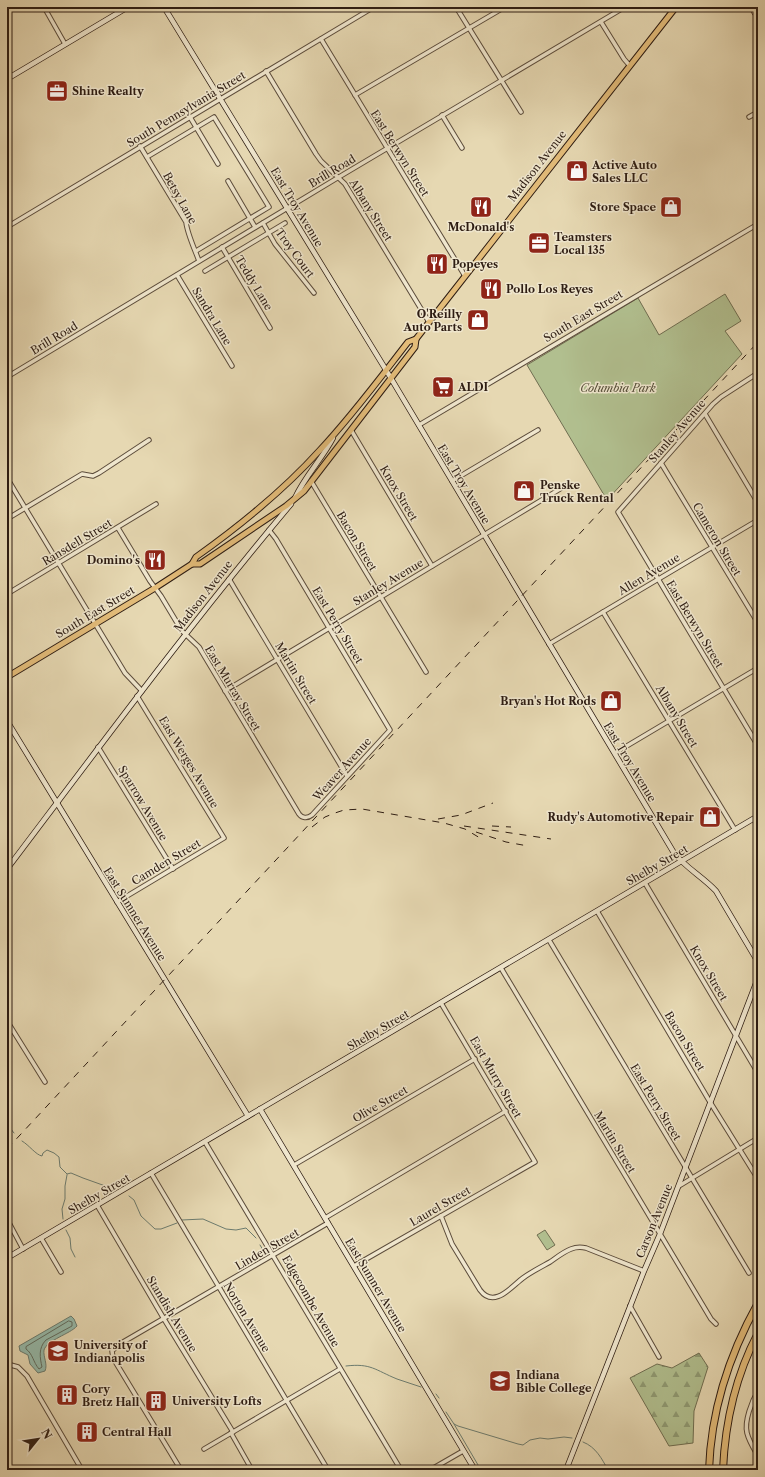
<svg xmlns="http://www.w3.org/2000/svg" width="765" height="1477" font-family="'Libre Caslon Text',serif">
<defs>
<pattern id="forest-firs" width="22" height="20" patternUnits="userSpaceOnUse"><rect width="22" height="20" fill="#b1bf8f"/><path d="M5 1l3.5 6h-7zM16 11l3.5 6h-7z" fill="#909b74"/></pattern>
</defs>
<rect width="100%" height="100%" fill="#e6d8b2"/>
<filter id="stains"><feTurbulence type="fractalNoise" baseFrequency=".005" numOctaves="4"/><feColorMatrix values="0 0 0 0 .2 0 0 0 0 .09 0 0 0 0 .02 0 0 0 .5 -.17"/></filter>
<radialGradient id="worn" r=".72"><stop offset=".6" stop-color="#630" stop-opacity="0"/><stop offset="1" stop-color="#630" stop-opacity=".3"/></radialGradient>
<polygon fill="url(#forest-firs)" stroke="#706e51" points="699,1353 708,1367 694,1411 693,1443 669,1446 630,1378 657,1364 672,1368"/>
<g fill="#b1bf8f" stroke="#706e51">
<polygon points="725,294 741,321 725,331 742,354 607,500 527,365 638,298 659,335"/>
<polygon points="545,1230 555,1245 547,1250 537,1235"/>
</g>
<path fill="#96baaa" stroke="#6c7b6e" d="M71,1316L74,1319L77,1326C70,1334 47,1340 44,1350C43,1357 48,1364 45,1371L38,1373L30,1364L28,1355L20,1351L19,1346Z"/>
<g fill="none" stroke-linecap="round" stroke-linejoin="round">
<path stroke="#626c5e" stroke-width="1" d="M69,1321L72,1322V1326L46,1340C38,1348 40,1358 42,1367L39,1369C33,1362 33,1354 26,1349V1347Z"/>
<g stroke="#6c7b6e" stroke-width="1">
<polyline points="7,1124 14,1133"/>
<path d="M22,1141C29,1145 36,1155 42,1156L43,1153L47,1150L54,1153L59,1157L60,1167L67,1174"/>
<polyline points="67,1174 71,1173 83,1178 111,1188"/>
<polyline points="129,1196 134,1200 141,1216 155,1229 161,1229 177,1223"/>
<polyline points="63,1219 62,1209 65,1199 65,1186 67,1175"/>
<polyline points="182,1220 203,1219 226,1229 236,1230 246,1228 256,1238"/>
<polyline points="66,1230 70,1238 71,1249 75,1257"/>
<polyline points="260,1245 266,1255"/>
<path d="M346,1366C371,1363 375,1370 397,1379C405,1382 413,1384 421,1387"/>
<polyline points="436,1394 439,1398"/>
<polyline points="446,1412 454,1424 458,1426 518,1444 523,1445 530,1440 540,1438 548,1439 564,1437 572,1438"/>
<polyline points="454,1424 481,1470"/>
<path d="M583,1442C596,1447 602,1459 608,1470"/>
</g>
<g stroke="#5c4c3b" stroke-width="5.5">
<g id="street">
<polyline points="44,7 65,44"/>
<polyline points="456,7 521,112"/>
<polyline points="601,22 624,59 630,66"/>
<polyline points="321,39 465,276"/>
<polyline points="266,71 316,154 321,161 345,184 429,322"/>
<polyline points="355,95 505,7"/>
<polyline points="442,115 462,148"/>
<polyline points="190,117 218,164"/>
<polyline points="749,117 758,112"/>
<polyline points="758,135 756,136 758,139"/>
<path d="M140,146L186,222C187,233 195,250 199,261"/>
<polyline points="147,157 214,117 269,207 196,251"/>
<polyline points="228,181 255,227"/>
<polyline points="263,223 275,244 314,293"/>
<polyline points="7,227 374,7"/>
<polyline points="222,247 270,328"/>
<polyline points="205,271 285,223"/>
<polyline points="177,275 232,366"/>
<polyline points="758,373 721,397 713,404 618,512 758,746"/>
<polyline points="755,375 758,381"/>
<polyline points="7,377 339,177 625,7"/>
<polyline points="705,414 758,503"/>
<polyline points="419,425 758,224"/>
<polyline points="351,430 432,566"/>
<polyline points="661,463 758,623"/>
<polyline points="7,478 125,673 142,691"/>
<polyline points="311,481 426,672"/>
<polyline points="452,481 538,430"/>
<polyline points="7,519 82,474 93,476 99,473 149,440"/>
<path d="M118,528L150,581L161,596L182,631L199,647L299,814C302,818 307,819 312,815L390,730L276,539L269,530"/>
<polyline points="229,579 347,776"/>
<polyline points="7,594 156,504"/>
<polyline points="603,612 735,830"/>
<polyline points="549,644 758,520"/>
<polyline points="225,691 560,489"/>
<polyline points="98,747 173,869"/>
<polyline points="615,753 758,668"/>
<polyline points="645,883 758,1073"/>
<polyline points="117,902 224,838 137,696"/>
<polyline points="597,911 710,1102 758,1179"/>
<polyline points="549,940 749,1273"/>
<polyline points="501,968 711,1319 716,1324"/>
<polyline points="7,1021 45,1082"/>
<polyline points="205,1142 401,1470"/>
<polyline points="294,1165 475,1059"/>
<polyline points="151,1173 328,1470"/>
<polyline points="679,1186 758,1138"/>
<polyline points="97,1205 164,1319 233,1432"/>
<path d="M441,1216L452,1244L480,1290C494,1309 511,1287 523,1278C531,1272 541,1267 550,1262C556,1258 563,1252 571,1249C576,1247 581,1247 586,1248L644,1271"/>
<polyline points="325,1218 506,1111"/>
<polyline points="7,1219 23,1249"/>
<polyline points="41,1238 61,1272"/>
<polyline points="354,1266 535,1162 441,1003"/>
<polyline points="630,1306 659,1357"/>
<polyline points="7,1364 18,1367 27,1376 82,1470"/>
<path d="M758,1391C752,1401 744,1421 747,1433C749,1441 754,1449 758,1456"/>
<polyline points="231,1433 252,1470"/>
<polyline points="204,1449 340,1369"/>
<polyline points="181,1470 113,1358 112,1351 118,1345 328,1223"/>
<polyline points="430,1470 463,1451"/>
</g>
</g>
<g stroke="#2e1d13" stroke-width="6">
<g id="secondary">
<path d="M164,7L386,370L674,853C686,868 703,877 716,891L758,962"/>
<polyline points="751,7 758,18"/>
<polyline points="7,79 128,7"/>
<path d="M295,498C305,476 322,459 333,438"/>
<polyline points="7,721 248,1116"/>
<path d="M7,869C100,746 192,622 291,504"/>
<polyline points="260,1109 475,1470"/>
<polyline points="7,1258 758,816"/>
<polyline points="566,1470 644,1271 660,1234 758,978"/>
</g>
</g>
<g stroke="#2e1d13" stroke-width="7">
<g id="primary">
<polyline points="192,564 200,564 286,506 304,491 415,347 416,339 448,298 676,7"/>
<path d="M7,677L155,588L192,564L196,557C241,525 283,491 320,450C352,416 380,378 408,342L416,339"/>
</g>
</g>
<g stroke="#2e1d13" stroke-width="8">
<g id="highway">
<path d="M709,1470C711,1410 729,1355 758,1303"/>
<path d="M723,1470C725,1423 736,1375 758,1333"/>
</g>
</g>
<use href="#street" stroke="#efe6cd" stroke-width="3.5"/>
<use href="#secondary" stroke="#efe6cd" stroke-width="4.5"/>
<use href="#primary" stroke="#e3bc79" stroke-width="5"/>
<use href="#highway" stroke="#e3bc79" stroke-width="6"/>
<g stroke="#2e1d13" stroke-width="1" stroke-dasharray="7 7" stroke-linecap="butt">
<polyline points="438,819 461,815 493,803"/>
<polyline points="464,826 551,839"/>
<polyline points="492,826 511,827"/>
<polyline points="312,827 325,817 335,813 344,810 362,809 444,823 465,829 480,838"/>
<polyline points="476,832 506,842 528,846"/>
<polyline points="7,1149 758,342"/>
</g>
</g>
<defs>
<g id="office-square" transform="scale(1.15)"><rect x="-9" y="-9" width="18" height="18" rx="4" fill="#8f2418" stroke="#efe6cd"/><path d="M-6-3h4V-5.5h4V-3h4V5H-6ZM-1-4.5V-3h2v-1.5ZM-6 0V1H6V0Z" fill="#fff"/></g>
<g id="shop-square" transform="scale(1.15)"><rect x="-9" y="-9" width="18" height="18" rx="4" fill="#8f2418" stroke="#efe6cd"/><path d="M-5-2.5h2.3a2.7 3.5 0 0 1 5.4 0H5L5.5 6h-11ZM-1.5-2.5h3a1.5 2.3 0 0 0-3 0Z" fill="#fff"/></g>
<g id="restaurant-square" transform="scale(1.15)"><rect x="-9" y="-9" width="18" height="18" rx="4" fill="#8f2418" stroke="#efe6cd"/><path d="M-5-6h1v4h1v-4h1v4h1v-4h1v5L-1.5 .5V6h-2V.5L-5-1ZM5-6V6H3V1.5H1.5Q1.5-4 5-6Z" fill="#fff"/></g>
<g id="supermarket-square" transform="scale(1.15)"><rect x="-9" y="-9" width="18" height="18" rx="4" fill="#8f2418" stroke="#efe6cd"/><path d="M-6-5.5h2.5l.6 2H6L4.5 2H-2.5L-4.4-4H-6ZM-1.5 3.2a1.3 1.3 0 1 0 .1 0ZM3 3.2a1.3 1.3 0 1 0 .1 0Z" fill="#fff"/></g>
<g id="university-square" transform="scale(1.15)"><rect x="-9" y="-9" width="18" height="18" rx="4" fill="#8f2418" stroke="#efe6cd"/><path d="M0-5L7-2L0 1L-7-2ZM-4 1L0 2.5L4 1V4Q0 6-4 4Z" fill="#fff"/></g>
<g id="building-square" transform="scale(1.15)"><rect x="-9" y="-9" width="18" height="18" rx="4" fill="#8f2418" stroke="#efe6cd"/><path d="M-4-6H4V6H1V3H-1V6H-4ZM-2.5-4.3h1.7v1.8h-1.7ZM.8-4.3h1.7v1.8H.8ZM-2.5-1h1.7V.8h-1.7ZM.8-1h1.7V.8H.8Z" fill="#fff"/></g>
</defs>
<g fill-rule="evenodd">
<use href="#office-square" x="57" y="91"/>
<use href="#shop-square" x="577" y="171"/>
<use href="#restaurant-square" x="481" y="207"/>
<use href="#shop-square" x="671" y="207"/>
<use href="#office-square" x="539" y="243"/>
<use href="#restaurant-square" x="437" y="264"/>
<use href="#restaurant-square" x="491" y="289"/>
<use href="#shop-square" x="478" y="320"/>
<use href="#supermarket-square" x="443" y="387"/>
<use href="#shop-square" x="524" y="491"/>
<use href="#restaurant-square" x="155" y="560"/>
<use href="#shop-square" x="611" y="701"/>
<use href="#shop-square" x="710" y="817"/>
<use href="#university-square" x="58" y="1351"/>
<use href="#university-square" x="500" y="1381"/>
<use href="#building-square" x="67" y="1395"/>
<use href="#building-square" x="156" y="1401"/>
<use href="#building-square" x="87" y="1432"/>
</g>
<g text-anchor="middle" stroke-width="3" stroke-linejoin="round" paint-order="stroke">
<g font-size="11" font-weight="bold" fill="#2e1d13" stroke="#efe6cd" text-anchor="start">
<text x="72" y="95">Shine Realty</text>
<text x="592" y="169">Active Auto<tspan x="592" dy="13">Sales LLC</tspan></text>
<text x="656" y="211" text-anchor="end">Store Space</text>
<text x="481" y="231" text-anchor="middle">McDonald's</text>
<text x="554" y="241">Teamsters<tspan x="554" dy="13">Local 135</tspan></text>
<text x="452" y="268">Popeyes</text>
<text x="506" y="293">Pollo Los Reyes</text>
<text x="462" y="318" text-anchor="end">O'Reilly<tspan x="462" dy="13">Auto Parts</tspan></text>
<text x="458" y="391">ALDI</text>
<text x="540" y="489">Penske<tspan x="540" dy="13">Truck Rental</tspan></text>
<text x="140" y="564" text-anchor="end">Domino's</text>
<text x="596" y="705" text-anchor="end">Bryan's Hot Rods</text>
<text x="694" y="821" text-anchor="end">Rudy's Automotive Repair</text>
<text x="74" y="1349">University of<tspan x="74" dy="13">Indianapolis</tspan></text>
<text x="516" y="1379">Indiana<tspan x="516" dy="13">Bible College</tspan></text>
<text x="82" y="1393">Cory<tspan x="82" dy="13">Bretz Hall</tspan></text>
<text x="172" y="1405">University Lofts</text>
<text x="102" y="1436">Central Hall</text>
</g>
<g font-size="11" fill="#2e1d13" stroke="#efe6cd">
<text transform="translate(186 109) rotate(-31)" y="4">South Pennsylvania Street</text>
<text transform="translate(400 153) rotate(58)" y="4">East Berwyn Street</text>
<text transform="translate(537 166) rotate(-52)" y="4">Madison Avenue</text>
<text transform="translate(332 171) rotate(-31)" y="4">Brill Road</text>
<text transform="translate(180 198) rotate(61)" y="4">Betsy Lane</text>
<text transform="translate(297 207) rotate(59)" y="4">East Troy Avenue</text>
<text transform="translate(371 210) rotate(58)" y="4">Albany Street</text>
<text transform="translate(295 253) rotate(54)" y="4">Troy Court</text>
<text transform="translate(254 283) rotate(59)" y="4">Teddy Lane</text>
<text transform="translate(212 316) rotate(59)" y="4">Sandra Lane</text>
<text transform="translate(583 316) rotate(-31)" y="4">South East Street</text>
<text transform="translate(54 338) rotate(-31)" y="4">Brill Road</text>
<text transform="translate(677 431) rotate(-49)" y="4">Stanley Avenue</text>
<text transform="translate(464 484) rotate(59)" y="4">East Troy Avenue</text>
<text transform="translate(399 493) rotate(59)" y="4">Knox Street</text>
<text transform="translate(717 539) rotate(59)" y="4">Cameron Street</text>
<text transform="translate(357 541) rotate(59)" y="4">Bacon Street</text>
<text transform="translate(77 542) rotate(-31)" y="4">Ransdell Street</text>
<text transform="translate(649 574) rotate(-31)" y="4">Allen Avenue</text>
<text transform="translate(388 582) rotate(-31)" y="4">Stanley Avenue</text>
<text transform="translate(203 596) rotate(-52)" y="4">Madison Avenue</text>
<text transform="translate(95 612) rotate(-31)" y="4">South East Street</text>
<text transform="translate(695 624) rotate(59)" y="4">East Berwyn Street</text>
<text transform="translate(338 625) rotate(59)" y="4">East Perry Street</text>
<text transform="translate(296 673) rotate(59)" y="4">Martin Street</text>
<text transform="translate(233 688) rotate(59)" y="4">East Murray Street</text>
<text transform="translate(677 716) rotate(59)" y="4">Albany Street</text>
<text transform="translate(189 762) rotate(59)" y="4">East Werges Avenue</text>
<text transform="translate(630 762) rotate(59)" y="4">East Troy Avenue</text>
<text transform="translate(342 769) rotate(-48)" y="4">Weaver Avenue</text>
<text transform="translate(143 803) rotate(59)" y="4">Sparrow Avenue</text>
<text transform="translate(166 862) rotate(-31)" y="4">Camden Street</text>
<text transform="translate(657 865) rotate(-30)" y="4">Shelby Street</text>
<text transform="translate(135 914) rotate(58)" y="4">East Sumner Avenue</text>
<text transform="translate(709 973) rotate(59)" y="4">Knox Street</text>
<text transform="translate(378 1030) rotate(-30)" y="4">Shelby Street</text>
<text transform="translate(685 1041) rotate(59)" y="4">Bacon Street</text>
<text transform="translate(496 1077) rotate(60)" y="4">East Murry Street</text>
<text transform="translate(656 1102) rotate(59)" y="4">East Perry Street</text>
<text transform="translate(380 1104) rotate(-30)" y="4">Olive Street</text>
<text transform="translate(615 1142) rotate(59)" y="4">Martin Street</text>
<text transform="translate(99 1194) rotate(-30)" y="4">Shelby Street</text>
<text transform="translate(440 1206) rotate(-30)" y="4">Laurel Street</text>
<text transform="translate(654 1221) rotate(-68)" y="4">Carson Avenue</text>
<text transform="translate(267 1249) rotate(-30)" y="4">Linden Street</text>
<text transform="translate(376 1285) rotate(59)" y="4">East Sumner Avenue</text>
<text transform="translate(311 1301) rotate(60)" y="4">Edgecombe Avenue</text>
<text transform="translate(172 1314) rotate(59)" y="4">Standish Avenue</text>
<text transform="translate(247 1317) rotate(59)" y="4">Norton Avenue</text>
</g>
<g font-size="11" font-style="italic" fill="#554e38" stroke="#efe6cd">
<text x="618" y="392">Columbia Park</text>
</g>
</g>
<rect width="765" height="1477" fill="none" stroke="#e6d8b2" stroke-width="24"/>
<rect x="8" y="8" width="749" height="1461" fill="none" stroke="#2e1d13" stroke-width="2"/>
<rect x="12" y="12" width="741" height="1453" fill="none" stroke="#2e1d13"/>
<g transform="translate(38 1439) rotate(60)" stroke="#efe6cd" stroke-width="3" paint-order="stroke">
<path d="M0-3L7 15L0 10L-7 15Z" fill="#2e1d13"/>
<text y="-6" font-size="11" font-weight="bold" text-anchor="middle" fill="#2e1d13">N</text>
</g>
<rect width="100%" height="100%" filter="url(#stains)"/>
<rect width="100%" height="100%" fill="url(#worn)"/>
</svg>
